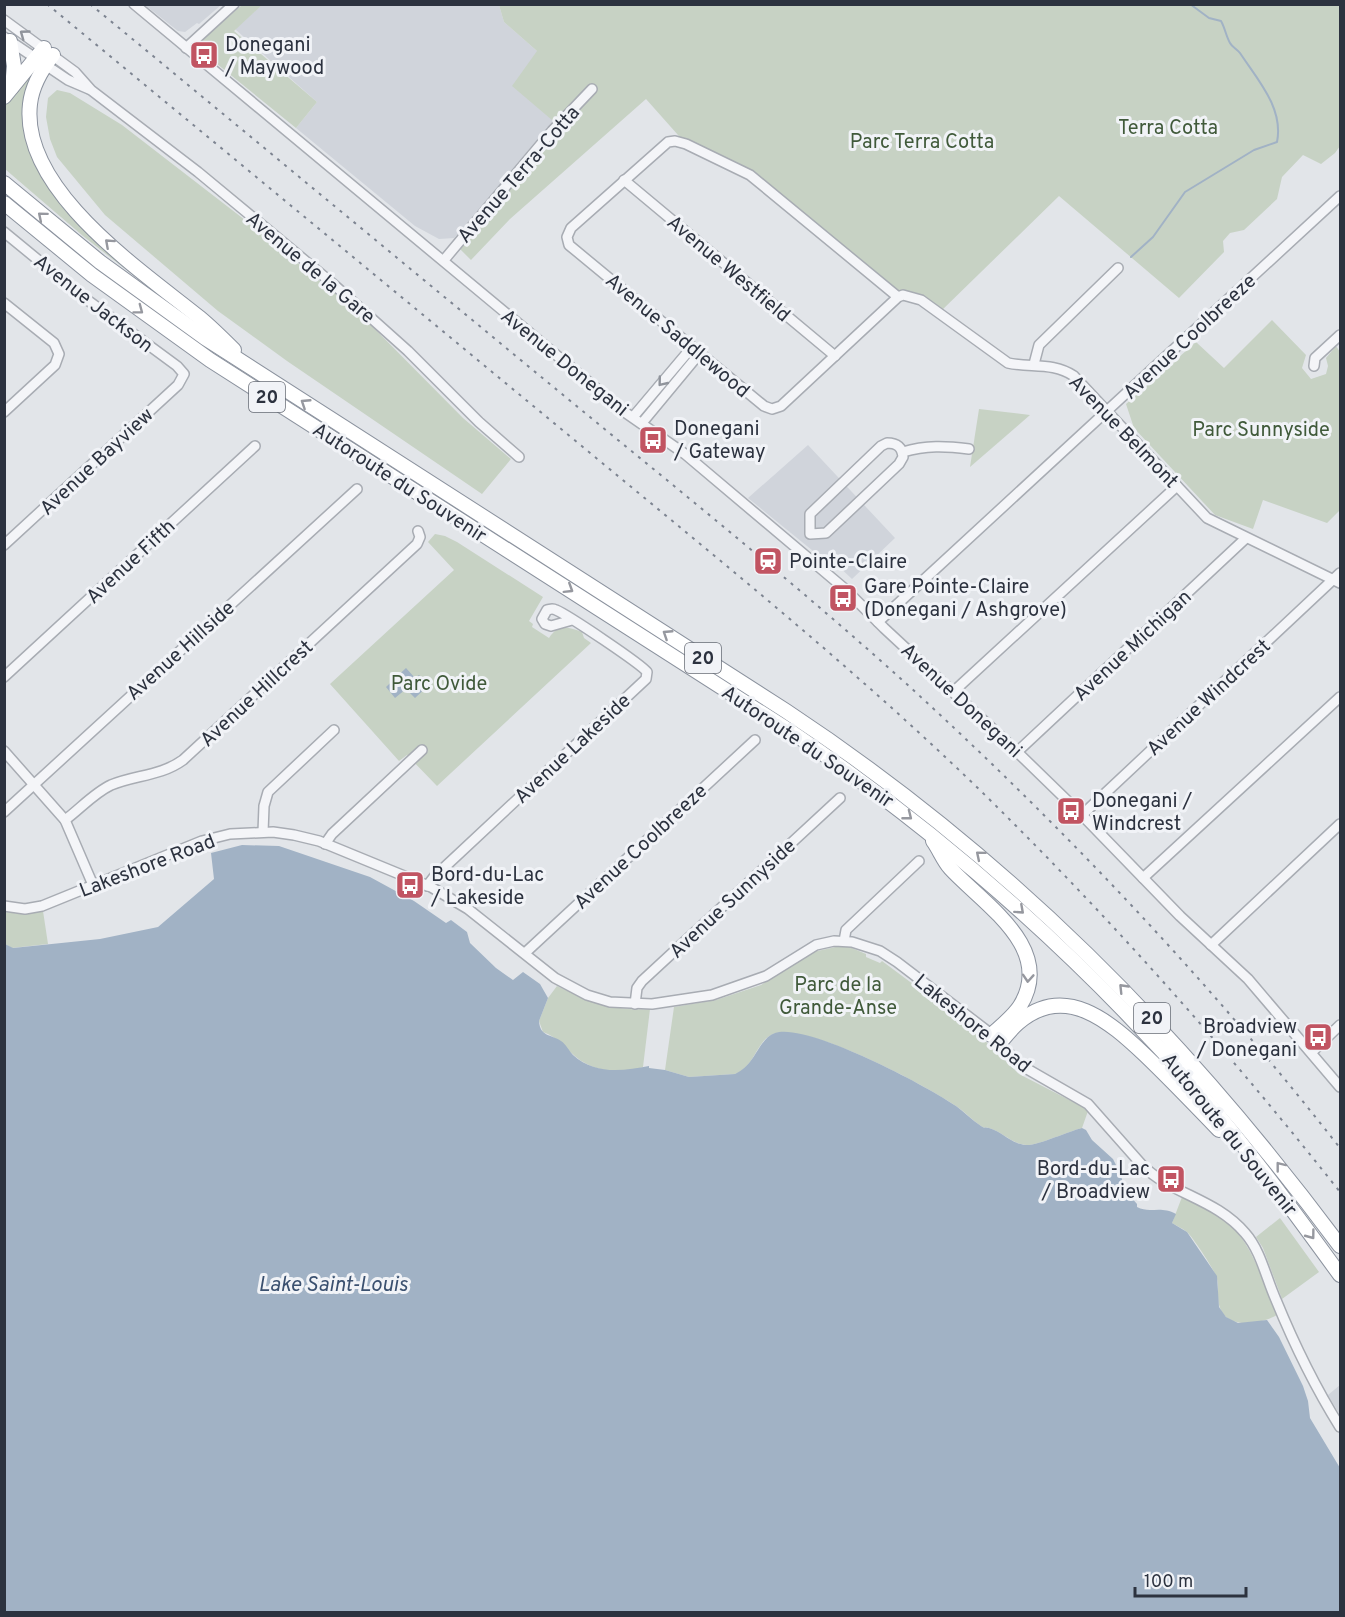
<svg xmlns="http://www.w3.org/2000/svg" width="1345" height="1617" font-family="Overpass,sans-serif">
<rect width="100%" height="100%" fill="#e2e5e9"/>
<g fill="#d0d4db">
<polygon points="145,5 221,5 199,24 197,23 185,32 178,31"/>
<polygon points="262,5 499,5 504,22 537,51 559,126 552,131 454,238 439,239 415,226 296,128 317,102 235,29"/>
<polygon points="808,445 895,538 852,579 835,563 818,555 748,498"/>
<polygon points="1340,1385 1340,1415 1328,1395"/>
</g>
<g fill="#c7d2c4">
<polygon points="242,5 262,5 234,31 317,102 296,128 201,51 201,41"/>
<polygon points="499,5 1340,5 1340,146 1335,153 1321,164 1303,155 1282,177 1277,199 1244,230 1230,233 1223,241 1224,252 1179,298 1059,196 939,313 921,300 898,297 750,175 686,144 646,99 510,219 471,260 460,249 559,126 512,86 537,51 504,22"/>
<polygon points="31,74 34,75 38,161 145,277 142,282 83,236 5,169 5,102"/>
<polygon points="57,90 70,93 122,125 245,220 358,312 463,418 511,459 482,494 287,361 218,311 105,215 57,157 50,139 46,117 48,98"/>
<polygon points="1272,320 1306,355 1302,368 1311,379 1326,374 1328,366 1326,358 1336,346 1340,352 1340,510 1327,523 1263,500 1253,529 1215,515 1134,428 1126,404 1196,342 1224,368"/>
<polygon points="979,409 1030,415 970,467"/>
<path d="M435,534L445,536L457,542L543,597L529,621L533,624L532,627L549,638C558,624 568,627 582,632L584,638L591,643L437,786L407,755L399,761L330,684L454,570L428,542Z"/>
<polygon points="43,911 48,944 12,948 5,944 4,912 22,914"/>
<path d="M840,946H847L866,954V957L880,963L882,961L972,1028L1019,1074L1081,1106L1088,1111L1082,1128C1069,1131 1037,1146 1026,1145C1012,1144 1003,1132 989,1128C982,1126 988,1130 981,1126C972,1120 965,1112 956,1106C927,1086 802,1019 771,1035C755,1044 755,1066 735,1074L689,1077L665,1070L674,1007L716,1000L761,985L813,952Z"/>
<path d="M557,986C591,1002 611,1011 650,1009L643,1067C621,1075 594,1072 576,1057C563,1046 559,1038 543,1032L539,1021L548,998Z"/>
<path d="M1182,1197C1191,1201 1200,1204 1208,1208C1249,1229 1260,1275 1277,1315C1261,1324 1228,1330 1220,1308C1216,1298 1220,1285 1216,1276C1213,1268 1194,1239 1188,1233C1184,1229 1177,1226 1172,1223Z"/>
<polygon points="1280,1218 1319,1272 1282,1299 1263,1248 1256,1237"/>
</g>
<g fill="#a1b2c5">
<polygon points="406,668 415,678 419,675 429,685 415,698 406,689 395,698 386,687"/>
<path d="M242,845L279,846L370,877L414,901L446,923L451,920L467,932L470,943L496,968L513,980L523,972L540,984L548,998L539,1021C540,1037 551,1034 561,1041C566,1044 569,1051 573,1055C595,1075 623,1071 649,1066V1068L665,1070L689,1077L735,1074C756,1065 758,1039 775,1033C807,1022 927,1086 956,1106C964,1112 972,1120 981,1126C988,1130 981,1126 989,1128C1003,1132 1011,1144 1026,1145C1037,1146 1069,1131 1082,1128L1086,1130L1092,1140L1113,1159L1121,1175L1124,1189L1137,1204V1207C1150,1214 1160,1205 1176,1214L1172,1223L1187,1232L1217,1276L1219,1307L1226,1317L1238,1323L1267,1320L1279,1337L1303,1386L1308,1401L1310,1418L1340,1468V1612H5V944L13,948L100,939L158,927L214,879L211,853Z"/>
</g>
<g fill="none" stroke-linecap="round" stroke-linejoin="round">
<path stroke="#a1b2c5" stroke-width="2" d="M1131,257L1153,237L1185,192L1254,150L1277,142C1284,108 1257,79 1240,53C1237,49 1232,47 1230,43C1226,36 1225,28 1221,21L1209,18L1190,4"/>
<g stroke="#a8acb3" stroke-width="12">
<g id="minor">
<polyline points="134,4 626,413 685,454 845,589 884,628 1011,746 1082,815 1180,916 1248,979 1340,1087"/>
<polyline points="4,20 75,72 91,90 198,172 332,283 408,351 479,422 519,457"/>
<polyline points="4,37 68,80 89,89"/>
<polyline points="186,48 234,4"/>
<polyline points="624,180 835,356"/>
<polyline points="4,232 82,296 177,366 184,374 178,385 4,545"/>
<polyline points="444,260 552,131 592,89"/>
<path d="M898,297L781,406L772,409L764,406L569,245L567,237L571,228L668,142L675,141L686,144L750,175L898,297L903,295L921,300L1008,363C1031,368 1053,362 1074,376L1207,518L1340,583"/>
<polyline points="4,303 54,343 59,354 55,365 4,412"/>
<polyline points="1034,364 1039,345 1118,268"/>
<polyline points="1314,366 1315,358 1340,335"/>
<polyline points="633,417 692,347"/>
<polyline points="642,423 700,353"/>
<path d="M887,443C897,443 902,447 903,457L899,464L826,533L810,534V514L881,446Z"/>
<path d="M903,452C926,445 946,446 969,449"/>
<polyline points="878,622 1340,196"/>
<polyline points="4,677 255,446"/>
<polyline points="953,692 1177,486"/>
<polyline points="4,751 65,820 93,885"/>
<polyline points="1017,752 1246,538"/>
<polyline points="4,812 357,489"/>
<polyline points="1082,815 1340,573"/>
<path d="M65,820C80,809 94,793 111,785C135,775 161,776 183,760L417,544L420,537L418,531"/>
<polyline points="263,832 264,806 268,792 334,730"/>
<polyline points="325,844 332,834 422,750"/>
<polyline points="1143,878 1340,697"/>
<path d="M427,886L434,877L646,679L647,672C641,664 568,615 556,610C552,608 552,609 547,610L542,619L545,624L551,626L572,620"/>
<path d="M4,906L25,909L42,906L202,841L230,834L273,832L294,835L319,841L431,887L468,909L555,978L587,995L610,1002L652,1004L712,995L766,976L816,945L834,941L852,942L880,951L897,962L986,1030L1022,1066L1088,1104L1142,1165C1172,1195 1215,1198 1245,1233C1261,1251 1266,1278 1276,1300C1294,1344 1315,1387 1340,1427"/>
<polyline points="844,941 846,930 919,861"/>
<polyline points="1211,945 1340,824"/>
<polyline points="525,953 755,740"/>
<polyline points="635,1004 637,988 642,981 840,798"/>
<polyline points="1312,1052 1340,1025"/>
</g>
</g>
<g stroke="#8b929e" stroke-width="16">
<g id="highway">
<polyline points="10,41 14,66 12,87"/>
<path d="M53,55C42,69 32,86 30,104C20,190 142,271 200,318C212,328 223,339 234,350"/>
<polyline points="4,97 44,48"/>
<path d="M4,183L100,262L205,338L786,711C1007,857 1183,1035 1340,1246"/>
<path d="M4,203L92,275L210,360L793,733C943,835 1079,955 1199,1092C1249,1150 1295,1213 1340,1275"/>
<path d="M933,841C939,849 943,860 950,868C983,904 1056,948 1020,1006C1013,1017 1001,1026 991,1035"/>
<path d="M999,1044C1005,1037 1011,1029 1018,1023C1065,982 1110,1022 1145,1055C1170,1079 1194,1104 1219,1130"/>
</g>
</g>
<use href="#minor" stroke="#f4f5f8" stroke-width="9"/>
<use href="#highway" stroke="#fff" stroke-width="14"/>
<g stroke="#7d8491" stroke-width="2" stroke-dasharray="3 6" stroke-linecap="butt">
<path d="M47,4L722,562C812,637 902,714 987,797C1113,921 1230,1053 1340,1192"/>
<path d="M90,4C244,131 397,258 551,385C671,484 794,582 910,687C1065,829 1210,982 1340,1148"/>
</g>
</g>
<defs><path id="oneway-chevron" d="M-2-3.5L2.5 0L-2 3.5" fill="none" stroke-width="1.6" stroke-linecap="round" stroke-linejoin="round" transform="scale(1.5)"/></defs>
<g stroke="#90949c">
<use href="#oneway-chevron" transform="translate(24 34) rotate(-144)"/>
<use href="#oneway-chevron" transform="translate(662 382) rotate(129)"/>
</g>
<g stroke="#96989f">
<use href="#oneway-chevron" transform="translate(42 216) rotate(-140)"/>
<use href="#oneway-chevron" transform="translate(109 243) rotate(-138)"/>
<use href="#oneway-chevron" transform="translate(139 310) rotate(37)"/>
<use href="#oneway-chevron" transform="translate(305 403) rotate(-147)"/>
<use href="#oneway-chevron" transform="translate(569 589) rotate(32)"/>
<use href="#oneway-chevron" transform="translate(667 634) rotate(-147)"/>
<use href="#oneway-chevron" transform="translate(908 816) rotate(38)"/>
<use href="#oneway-chevron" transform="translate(980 855) rotate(-140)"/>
<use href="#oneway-chevron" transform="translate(1020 910) rotate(42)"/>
<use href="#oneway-chevron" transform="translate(1028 978) rotate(94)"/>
<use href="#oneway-chevron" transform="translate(1123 988) rotate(-134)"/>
<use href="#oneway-chevron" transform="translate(1280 1166) rotate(-128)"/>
<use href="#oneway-chevron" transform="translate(1311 1235) rotate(53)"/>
</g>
<defs>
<g id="bus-square" transform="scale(1.5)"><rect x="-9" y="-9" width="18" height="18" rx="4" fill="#c15462" stroke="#f1f3f7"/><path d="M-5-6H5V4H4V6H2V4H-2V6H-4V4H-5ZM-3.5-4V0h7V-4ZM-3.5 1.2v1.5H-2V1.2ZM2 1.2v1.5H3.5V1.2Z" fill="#fff"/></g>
<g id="station-square" transform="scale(1.5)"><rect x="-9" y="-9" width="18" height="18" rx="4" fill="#c15462" stroke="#f1f3f7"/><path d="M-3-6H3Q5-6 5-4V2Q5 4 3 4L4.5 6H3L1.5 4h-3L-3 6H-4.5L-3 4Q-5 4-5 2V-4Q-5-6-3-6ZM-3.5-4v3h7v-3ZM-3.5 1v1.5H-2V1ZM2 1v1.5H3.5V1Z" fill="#fff"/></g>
</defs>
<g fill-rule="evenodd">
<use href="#bus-square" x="204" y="55"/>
<use href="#bus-square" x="653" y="440"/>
<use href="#station-square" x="768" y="561"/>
<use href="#bus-square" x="843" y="598"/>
<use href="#bus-square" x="1071" y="811"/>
<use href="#bus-square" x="410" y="885"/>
<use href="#bus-square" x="1318" y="1037"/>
<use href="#bus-square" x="1171" y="1179"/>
</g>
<g text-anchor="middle" stroke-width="6" stroke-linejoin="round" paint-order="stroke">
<g fill="#f1f3f7" stroke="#676c76" stroke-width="1.5">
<rect x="249" y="382" width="36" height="30" rx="4.5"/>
<rect x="685" y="643" width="36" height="30" rx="4.5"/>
<rect x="1134" y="1003" width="36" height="30" rx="4.5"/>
</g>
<g font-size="18" font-weight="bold" fill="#2c323f">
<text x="267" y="403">20</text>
<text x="703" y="664">20</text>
<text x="1152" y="1024">20</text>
</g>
<g font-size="20" fill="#2c323f" stroke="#f1f3f7" text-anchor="start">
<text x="225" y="51">Donegani<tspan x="225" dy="23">/ Maywood</tspan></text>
<text x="674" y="435">Donegani<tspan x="674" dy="23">/ Gateway</tspan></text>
<text x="789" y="568">Pointe-Claire</text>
<text x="864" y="593">Gare Pointe-Claire<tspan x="864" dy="23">(Donegani / Ashgrove)</tspan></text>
<text x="1092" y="807">Donegani /<tspan x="1092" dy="23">Windcrest</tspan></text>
<text x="431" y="881">Bord-du-Lac<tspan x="431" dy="23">/ Lakeside</tspan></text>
<text x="1297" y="1033" text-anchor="end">Broadview<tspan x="1297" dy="23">/ Donegani</tspan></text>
<text x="1150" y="1175" text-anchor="end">Bord-du-Lac<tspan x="1150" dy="23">/ Broadview</tspan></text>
</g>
<g font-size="20" fill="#405a3a" stroke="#f1f3f7">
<text x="1168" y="134">Terra Cotta</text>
<text x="922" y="148">Parc Terra Cotta</text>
<text x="1261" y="436">Parc Sunnyside</text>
<text x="439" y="690">Parc Ovide</text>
<text x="838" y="991">Parc de la<tspan x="838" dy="23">Grande-Anse</tspan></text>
</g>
<g font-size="20" fill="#2c323f" stroke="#f1f3f7">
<text transform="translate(518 174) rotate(-49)" y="7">Avenue Terra-Cotta</text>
<text transform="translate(311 267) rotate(40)" y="7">Avenue de la Gare</text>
<text transform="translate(729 268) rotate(40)" y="7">Avenue Westfield</text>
<text transform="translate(94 303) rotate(38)" y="7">Avenue Jackson</text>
<text transform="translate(678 335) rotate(40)" y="7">Avenue Saddlewood</text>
<text transform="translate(1189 336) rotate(-43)" y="7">Avenue Coolbreeze</text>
<text transform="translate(565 362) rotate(39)" y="7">Avenue Donegani</text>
<text transform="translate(1124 431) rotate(46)" y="7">Avenue Belmont</text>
<text transform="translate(96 461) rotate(-43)" y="7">Avenue Bayview</text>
<text transform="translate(400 482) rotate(33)" y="7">Autoroute du Souvenir</text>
<text transform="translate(130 561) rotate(-43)" y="7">Avenue Fifth</text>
<text transform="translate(1132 645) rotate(-43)" y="7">Avenue Michigan</text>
<text transform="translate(180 650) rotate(-42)" y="7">Avenue Hillside</text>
<text transform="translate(256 693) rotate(-43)" y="7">Avenue Hillcrest</text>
<text transform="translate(1208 697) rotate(-43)" y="7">Avenue Windcrest</text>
<text transform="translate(962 700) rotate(43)" y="7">Avenue Donegani</text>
<text transform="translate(808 746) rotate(34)" y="7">Autoroute du Souvenir</text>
<text transform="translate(572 748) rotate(-43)" y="7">Avenue Lakeside</text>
<text transform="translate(640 846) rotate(-43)" y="7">Avenue Coolbreeze</text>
<text transform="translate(147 865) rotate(-21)" y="7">Lakeshore Road</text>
<text transform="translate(732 898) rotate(-43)" y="7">Avenue Sunnyside</text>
<text transform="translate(973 1023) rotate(39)" y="7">Lakeshore Road</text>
<text transform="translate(1230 1134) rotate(51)" y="7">Autoroute du Souvenir</text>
</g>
<g font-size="21" font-style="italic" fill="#3a506f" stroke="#f1f3f7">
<text x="333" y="1291">Lake Saint-Louis</text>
</g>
</g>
<rect width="1345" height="1617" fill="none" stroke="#2c323f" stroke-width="12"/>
<path d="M1135 1587v9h111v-9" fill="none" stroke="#2c323f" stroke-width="3"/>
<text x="1144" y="1587" font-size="18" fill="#2c323f" stroke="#f1f3f7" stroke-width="4.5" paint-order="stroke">100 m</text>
</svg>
